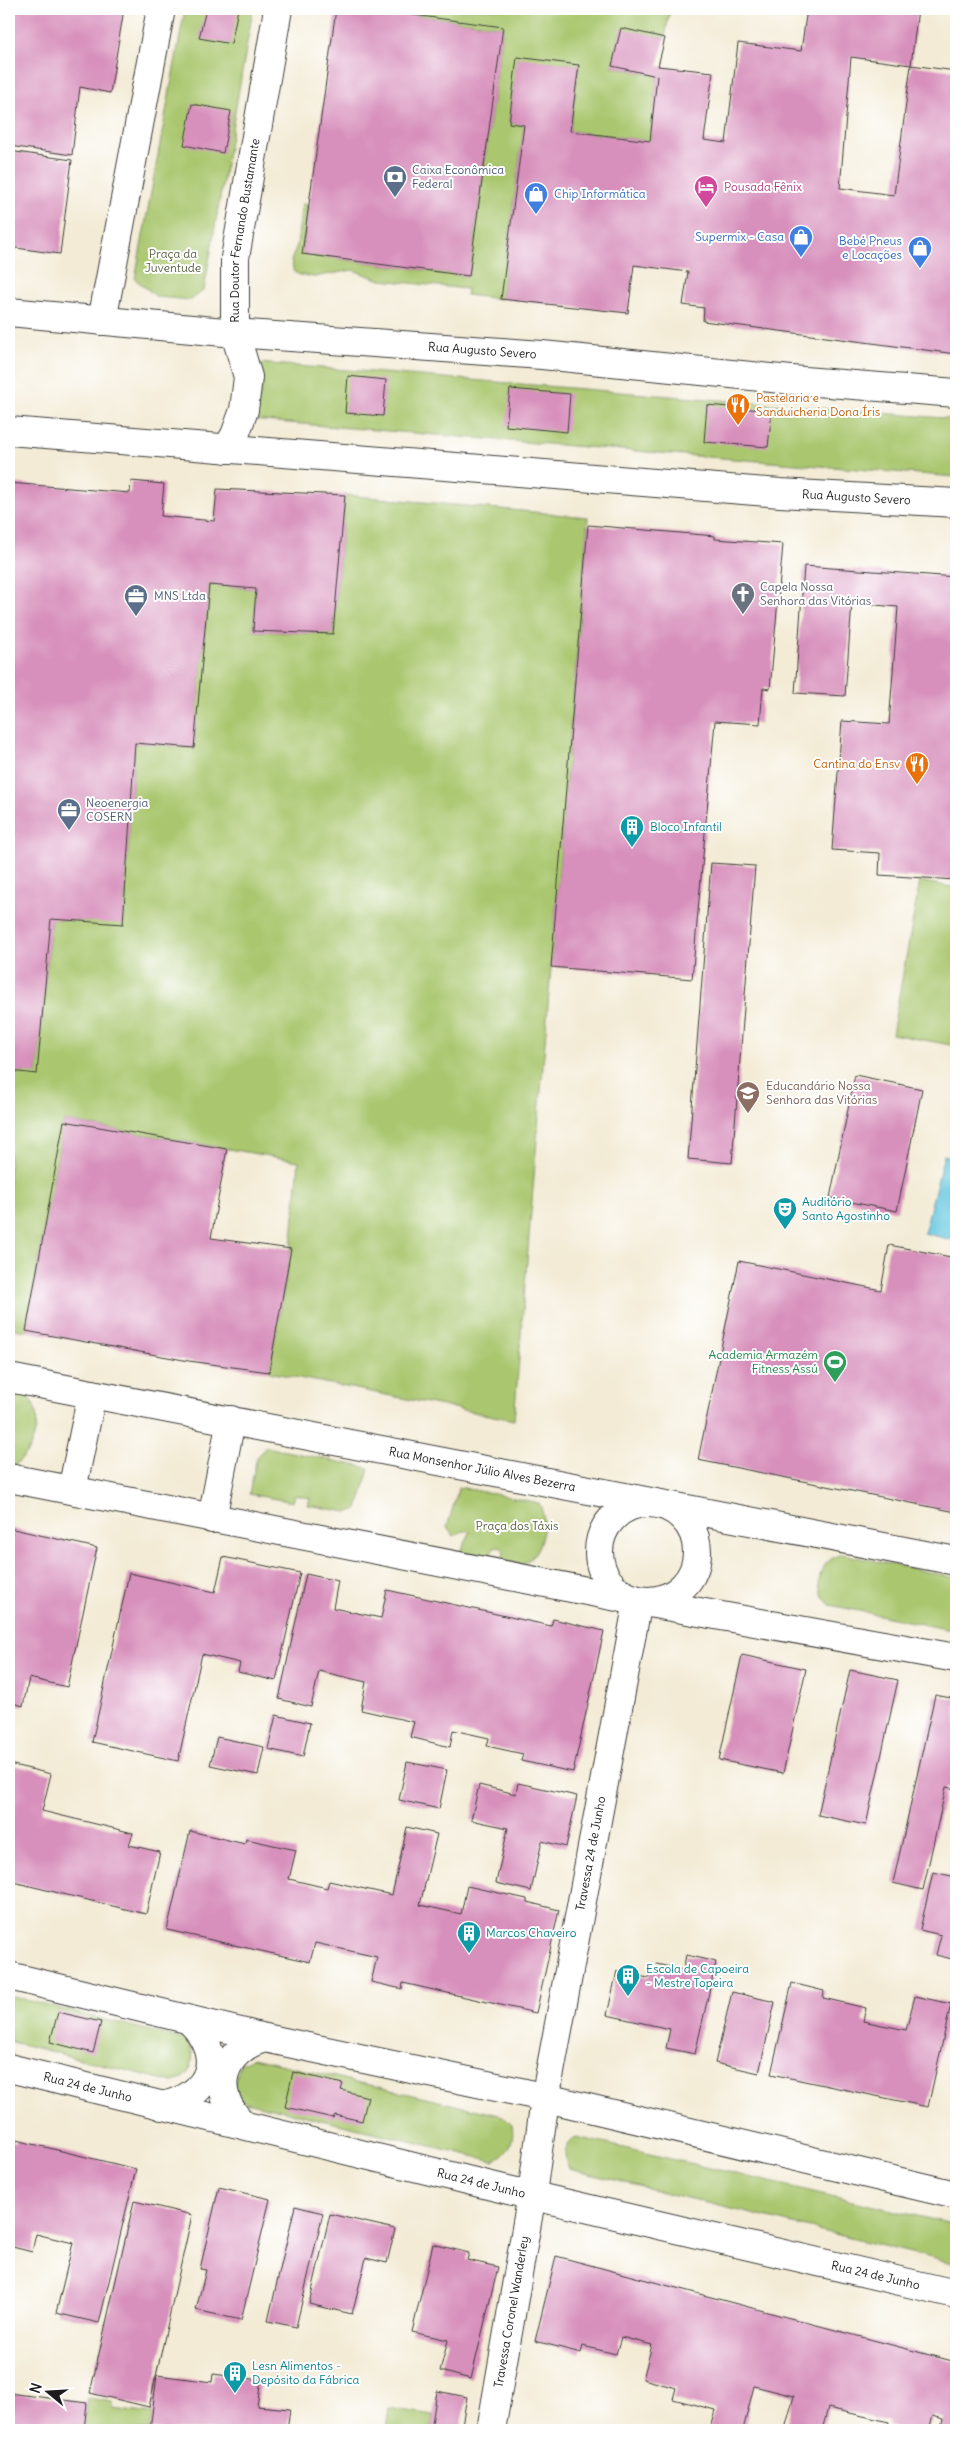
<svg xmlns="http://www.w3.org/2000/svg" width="965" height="2439" font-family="Delius,sans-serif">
<rect width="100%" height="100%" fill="#fff"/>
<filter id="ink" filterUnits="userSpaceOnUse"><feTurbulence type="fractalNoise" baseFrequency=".02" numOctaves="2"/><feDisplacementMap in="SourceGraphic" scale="10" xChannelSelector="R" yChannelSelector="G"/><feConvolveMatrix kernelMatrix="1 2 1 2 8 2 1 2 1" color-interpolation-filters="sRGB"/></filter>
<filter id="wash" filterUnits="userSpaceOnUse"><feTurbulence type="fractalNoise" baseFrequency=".0096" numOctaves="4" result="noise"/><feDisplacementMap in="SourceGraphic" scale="20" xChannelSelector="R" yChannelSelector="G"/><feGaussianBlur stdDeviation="1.12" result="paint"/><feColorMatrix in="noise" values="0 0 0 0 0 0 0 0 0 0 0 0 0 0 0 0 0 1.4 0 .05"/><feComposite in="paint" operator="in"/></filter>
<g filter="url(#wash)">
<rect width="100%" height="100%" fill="#f3ebd5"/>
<g fill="#aac76f" stroke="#637246">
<polygon points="185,9 253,9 204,290 191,300 157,297 135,279"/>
<polygon points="369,9 670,9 665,38 621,29 612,66 657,76 650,141 570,131 579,65 517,58 509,123 524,125 501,299 466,295 467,289 381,280 353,270 314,277 300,275 294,272 291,261 297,245 302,204 308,205 302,254 469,276 503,27"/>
<path d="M259,363L956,419V477L251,420C259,402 267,381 259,363Z"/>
<polygon points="345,495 588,517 514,1420 269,1372 291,1249 299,1161 64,1121 26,1331 9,1328 9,1071 37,1073 51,919 123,923 135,743 194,748 209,585 256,589 253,631 333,634"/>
<polygon points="920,881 956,888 956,1046 892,1034"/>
<path d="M9,1385C18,1390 28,1394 33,1404C43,1422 31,1458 12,1466L9,1465Z"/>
<polygon points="266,1447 369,1468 361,1499 356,1510 347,1512 308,1505 310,1498 295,1495 293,1502 249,1494 257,1456"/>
<path d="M459,1487L539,1503C549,1521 542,1554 523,1564L503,1560L504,1551L499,1546L493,1549L489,1558L460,1552L471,1531H463L454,1536L447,1527Z"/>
<path d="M842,1554L956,1578V1631L830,1605C812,1588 817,1561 842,1554Z"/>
<path d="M9,1996L183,2039C200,2050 193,2079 173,2082L9,2041Z"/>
<path d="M253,2058L503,2116L512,2125C515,2140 509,2154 494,2161L242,2101L234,2087L240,2064Z"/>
<path d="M576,2137L956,2225V2264L569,2169C563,2158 563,2144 576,2137Z"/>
<polygon points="88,2398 113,2402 113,2409 152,2414 150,2430 84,2430"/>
<polygon points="389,2408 433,2415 431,2430 386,2430"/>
</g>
<polygon fill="#61c5df" stroke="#3e707e" points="944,1155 956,1158 956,1241 924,1233"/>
<g id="blocks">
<g fill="#d78fbb">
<polygon points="9,9 124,9 110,93 80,87 72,155 9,146"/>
<polygon points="206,9 238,9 231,44 199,38"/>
<polygon points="336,9 369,9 503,27 469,276 302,254"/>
<polygon points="807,9 918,9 911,65 851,57 840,188 894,195 911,65 956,71 956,354 703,321 704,308 683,305 688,272 634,265 628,313 501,299 524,125 509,123 517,57 579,65 570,131 650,141 657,76 612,66 621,28 665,38 658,66 713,72 704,140 726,143 738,43 801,51"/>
<polygon points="192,104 231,111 223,153 184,145"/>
<polygon points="9,151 72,160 60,254 9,247"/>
<polygon points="348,376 386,380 383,416 345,413"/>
<polygon points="510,389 570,394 567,432 506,426"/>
<polygon points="707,405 772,411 768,447 704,442"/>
<polygon points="131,481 164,484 161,516 214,521 217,489 345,495 333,634 253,631 256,589 209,585 194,748 135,743 123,924 51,919 37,1074 9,1071 9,483 130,493"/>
<polygon points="588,525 715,536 715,539 783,544 770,689 763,688 760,724 715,721 692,979 551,967"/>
<polygon points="804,566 956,577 956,696 954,729 956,729 956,880 879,875 880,853 832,850 842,721 889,724 898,607 852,603 845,696 795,693"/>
<polygon points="711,863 755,866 732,1163 688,1159"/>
<polygon points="855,1075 922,1089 897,1211 830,1198"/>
<polygon points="64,1121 227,1149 211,1238 291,1249 269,1372 189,1361 26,1331"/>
<polygon points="889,1245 956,1258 956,1512 698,1460 739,1261 881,1290"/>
<polygon points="9,1528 97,1548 67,1687 29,1678 23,1706 9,1702"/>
<polygon points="223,1557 300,1573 276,1681 238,1672 240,1663 202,1654 178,1761 92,1742 129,1573 215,1592"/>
<polygon points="306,1574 338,1581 333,1608 381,1618 387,1590 551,1626 553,1619 604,1631 573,1772 521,1761 523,1754 487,1746 489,1738 453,1730 450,1747 410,1737 414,1722 361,1710 366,1682 319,1671 311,1707 279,1699"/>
<polygon points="742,1655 806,1669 783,1773 719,1760"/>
<polygon points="850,1670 898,1680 866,1825 818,1815"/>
<polygon points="935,1695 956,1699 956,1789 946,1787 923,1890 893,1883"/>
<polygon points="276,1715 310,1723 303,1757 268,1749"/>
<polygon points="217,1737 264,1747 258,1775 210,1765"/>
<polygon points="407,1762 447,1770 439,1809 399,1800"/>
<polygon points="9,1764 51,1774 42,1811 133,1833 129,1845 160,1852 146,1914 9,1881"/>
<polygon points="518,1783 577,1796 566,1847 542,1841 531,1891 496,1883 508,1828 471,1820 479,1785 516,1794"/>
<polygon points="407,1827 437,1834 420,1905 461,1914 467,1886 527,1899 527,1902 559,1910 536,2013 403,1983 402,1989 371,1982 377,1957 315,1943 310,1962 167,1930 190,1831 245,1844 246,1839 296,1850 289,1879 327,1888 329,1881 392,1895"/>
<polygon points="933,1872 956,1877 956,1960 936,1955 941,1935 920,1930"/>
<polygon points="686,1955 716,1962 695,2054 666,2048 670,2029 607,2015 617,1971 648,1978 652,1963 683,1970"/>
<polygon points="792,1983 824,1991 823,1998 866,2008 863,2021 906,2030 915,1996 951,2004 928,2107 771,2074"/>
<polygon points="732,1992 775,2002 759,2073 715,2063"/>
<polygon points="58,2012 101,2022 93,2053 50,2042"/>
<polygon points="293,2072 343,2084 341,2090 368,2097 362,2121 335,2115 333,2118 285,2107"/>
<polygon points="16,2140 136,2169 99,2323 56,2313 73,2243 36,2234 32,2252 9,2246 9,2141 16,2143"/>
<polygon points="219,2187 270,2199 241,2320 196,2310 206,2270 200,2269"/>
<polygon points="134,2201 192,2215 149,2407 90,2393"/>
<polygon points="295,2206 323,2213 296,2327 268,2321"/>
<polygon points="330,2214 395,2229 387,2263 366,2258 352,2314 309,2304"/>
<polygon points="433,2244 469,2253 467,2260 498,2267 471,2379 440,2371 448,2340 412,2332"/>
<polygon points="556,2256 956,2362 956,2430 940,2430 943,2419 933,2416 929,2430 904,2430 888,2426 889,2422 828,2408 822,2430 789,2430 785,2429 794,2396 754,2386 743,2430 709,2430 715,2410 673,2399 676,2388 643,2379 652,2345 621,2337 616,2354 583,2346 581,2353 535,2341"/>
<polygon points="213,2374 261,2380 257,2406 290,2409 287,2430 150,2430 157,2375 212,2382"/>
<polygon points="437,2391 467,2397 461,2430 431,2430"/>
<polygon points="9,2393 87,2403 84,2430 9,2430"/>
</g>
</g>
</g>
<g filter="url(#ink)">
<use href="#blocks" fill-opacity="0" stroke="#3c3b38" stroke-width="1"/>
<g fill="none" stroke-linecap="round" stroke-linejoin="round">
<g stroke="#3c3b38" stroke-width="30">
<g id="street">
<polyline points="102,321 161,9"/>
<path id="s1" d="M227,449L235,435L244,410L248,377L235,333V258L278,9"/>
<circle cx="648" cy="1552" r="49"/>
<polyline points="9,1976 265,2038 525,2093 956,2195"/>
<path id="s2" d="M9,2068L504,2189L956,2294"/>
<path d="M162,2106C212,2096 226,2055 189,2020"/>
<path d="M243,2124C209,2092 221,2050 265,2038"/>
<path id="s3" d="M491,2430L532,2194L545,2099L638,1601"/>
</g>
</g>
<g stroke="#3c3b38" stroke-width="30">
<g id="secondary">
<path id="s4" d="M9,312L235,333L542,355L791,380L956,393"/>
<path id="s5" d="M9,431L780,493L956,503"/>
<path id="s6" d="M9,1378L956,1561"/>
<polyline points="9,1478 638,1601 956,1658"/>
<polyline points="72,1490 92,1394"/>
<polyline points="212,1519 231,1420"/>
</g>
</g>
<use href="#street" stroke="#fff" stroke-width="28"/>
<use href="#secondary" stroke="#fff" stroke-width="28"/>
</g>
</g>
<defs>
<g id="bank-pin" transform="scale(1.25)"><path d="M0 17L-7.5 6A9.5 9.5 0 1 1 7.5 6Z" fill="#5c6f8a" stroke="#fff"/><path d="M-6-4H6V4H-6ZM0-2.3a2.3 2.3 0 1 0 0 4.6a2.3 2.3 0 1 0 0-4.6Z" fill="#fff"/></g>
<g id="hotel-pin" transform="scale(1.25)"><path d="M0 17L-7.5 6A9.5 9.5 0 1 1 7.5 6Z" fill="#d1479c" stroke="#fff"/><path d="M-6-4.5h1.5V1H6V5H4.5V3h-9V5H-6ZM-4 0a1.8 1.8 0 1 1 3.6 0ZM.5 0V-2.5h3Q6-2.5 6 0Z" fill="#fff"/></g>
<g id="shop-pin" transform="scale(1.25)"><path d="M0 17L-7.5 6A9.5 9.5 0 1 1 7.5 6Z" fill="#3f7fe0" stroke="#fff"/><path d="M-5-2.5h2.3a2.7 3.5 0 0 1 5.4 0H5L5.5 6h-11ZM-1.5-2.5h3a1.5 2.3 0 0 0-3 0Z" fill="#fff"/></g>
<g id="restaurant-pin" transform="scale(1.25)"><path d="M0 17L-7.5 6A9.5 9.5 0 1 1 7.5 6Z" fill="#e8710a" stroke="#fff"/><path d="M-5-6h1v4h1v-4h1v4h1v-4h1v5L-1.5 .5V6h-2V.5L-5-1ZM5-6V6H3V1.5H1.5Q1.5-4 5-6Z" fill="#fff"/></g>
<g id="church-pin" transform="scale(1.25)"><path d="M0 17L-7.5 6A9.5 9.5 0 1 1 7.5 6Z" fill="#6b7280" stroke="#fff"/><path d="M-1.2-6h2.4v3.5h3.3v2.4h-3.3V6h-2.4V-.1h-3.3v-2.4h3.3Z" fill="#fff"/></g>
<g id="office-pin" transform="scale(1.25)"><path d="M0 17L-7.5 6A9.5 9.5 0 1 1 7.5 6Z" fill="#5c6f8a" stroke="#fff"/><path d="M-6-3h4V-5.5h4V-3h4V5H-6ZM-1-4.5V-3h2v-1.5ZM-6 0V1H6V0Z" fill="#fff"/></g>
<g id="building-pin" transform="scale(1.25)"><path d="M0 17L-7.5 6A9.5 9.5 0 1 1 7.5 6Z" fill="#0f9aa8" stroke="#fff"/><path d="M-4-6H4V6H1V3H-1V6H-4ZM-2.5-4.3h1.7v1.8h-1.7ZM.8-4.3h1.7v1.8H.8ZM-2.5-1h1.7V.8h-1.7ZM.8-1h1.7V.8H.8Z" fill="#fff"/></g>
<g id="school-pin" transform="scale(1.25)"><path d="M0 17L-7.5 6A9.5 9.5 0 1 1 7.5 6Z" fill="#8d6e63" stroke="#fff"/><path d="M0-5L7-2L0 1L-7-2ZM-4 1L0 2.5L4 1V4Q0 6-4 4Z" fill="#fff"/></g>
<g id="theatre-pin" transform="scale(1.25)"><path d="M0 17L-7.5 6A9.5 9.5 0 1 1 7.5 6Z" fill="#0f9aa8" stroke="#fff"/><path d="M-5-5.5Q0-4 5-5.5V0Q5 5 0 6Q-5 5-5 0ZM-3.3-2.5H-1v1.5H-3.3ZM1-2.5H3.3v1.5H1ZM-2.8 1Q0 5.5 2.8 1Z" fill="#fff"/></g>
<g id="stadium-pin" transform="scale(1.25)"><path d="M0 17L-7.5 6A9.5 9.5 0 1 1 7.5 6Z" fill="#2e9e5b" stroke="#fff"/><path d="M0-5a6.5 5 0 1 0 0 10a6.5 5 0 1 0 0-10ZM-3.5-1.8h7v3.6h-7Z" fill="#fff"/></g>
</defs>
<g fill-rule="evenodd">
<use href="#bank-pin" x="395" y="177"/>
<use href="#hotel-pin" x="706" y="187"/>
<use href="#shop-pin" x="536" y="194"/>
<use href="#shop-pin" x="801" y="237"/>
<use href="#shop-pin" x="920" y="248"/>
<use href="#restaurant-pin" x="738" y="405"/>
<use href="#church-pin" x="743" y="594"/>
<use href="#office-pin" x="136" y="596"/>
<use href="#restaurant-pin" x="917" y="764"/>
<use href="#office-pin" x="69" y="810"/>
<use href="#building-pin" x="632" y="827"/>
<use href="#school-pin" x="748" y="1093"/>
<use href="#theatre-pin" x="785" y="1209"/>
<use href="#stadium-pin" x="835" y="1362"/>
<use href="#building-pin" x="469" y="1933"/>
<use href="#building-pin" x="628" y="1976"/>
<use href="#building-pin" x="235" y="2373"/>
</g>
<g text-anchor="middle" stroke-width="4" stroke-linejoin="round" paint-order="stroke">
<g font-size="12" fill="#4e5e75" stroke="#fff" text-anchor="start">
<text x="412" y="174">Caixa Econômica<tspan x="412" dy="14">Federal</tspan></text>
<text x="154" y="600">MNS Ltda</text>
<text x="86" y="807">Neoenergia<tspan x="86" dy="14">COSERN</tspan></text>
</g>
<g font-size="12" fill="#b23c85" stroke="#fff" text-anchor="start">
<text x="724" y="191">Pousada Fênix</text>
</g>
<g font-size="12" fill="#366cbe" stroke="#fff" text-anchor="end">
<text x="554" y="198" text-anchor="start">Chip Informática</text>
<text x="784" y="241">Supermix - Casa</text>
<text x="902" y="245">Bebé Pneus<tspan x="902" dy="14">e Locações</tspan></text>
</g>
<g font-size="12" fill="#1c1c1c" stroke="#fff">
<text dy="4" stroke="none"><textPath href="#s1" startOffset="225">Rua Doutor Fernando Bustamante</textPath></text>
<text dy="4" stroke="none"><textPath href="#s4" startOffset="475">Rua Augusto Severo</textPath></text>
<text dy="4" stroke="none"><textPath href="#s5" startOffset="850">Rua Augusto Severo</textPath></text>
<text dy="4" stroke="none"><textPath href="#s6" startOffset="482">Rua Monsenhor Júlio Alves Bezerra</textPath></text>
<text dy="4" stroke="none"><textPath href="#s3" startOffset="585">Travessa 24 de Junho</textPath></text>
<text dy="4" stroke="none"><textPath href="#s2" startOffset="81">Rua 24 de Junho</textPath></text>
<text dy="4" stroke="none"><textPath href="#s2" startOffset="486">Rua 24 de Junho</textPath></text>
<text dy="4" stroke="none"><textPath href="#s2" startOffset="891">Rua 24 de Junho</textPath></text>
<text dy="4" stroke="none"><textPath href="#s3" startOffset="120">Travessa Coronel Wanderley</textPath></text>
</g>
<g font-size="12" fill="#55603d" stroke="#fff">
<text x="173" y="258">Praça da<tspan x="173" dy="14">Juventude</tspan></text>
<text x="517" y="1530">Praça dos Táxis</text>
</g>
<g font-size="12" fill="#c56008" stroke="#fff" text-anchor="start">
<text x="756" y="402">Pastelaria e<tspan x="756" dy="14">Sanduicheria Dona Íris</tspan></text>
<text x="900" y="768" text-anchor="end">Cantina do Ensv</text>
</g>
<g font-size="12" fill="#5b616d" stroke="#fff" text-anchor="start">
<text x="760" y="591">Capela Nossa<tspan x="760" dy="14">Senhora das Vitórias</tspan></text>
</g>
<g font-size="12" fill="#0d838f" stroke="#fff" text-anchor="start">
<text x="650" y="831">Bloco Infantil</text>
<text x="802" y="1206">Auditório<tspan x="802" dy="14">Santo Agostinho</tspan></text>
<text x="486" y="1937">Marcos Chaveiro</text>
<text x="646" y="1973">Escola de Capoeira<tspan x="646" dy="14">- Mestre Topeira</tspan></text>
<text x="252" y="2370">Lesn Alimentos -<tspan x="252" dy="14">Depósito da Fábrica</tspan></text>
</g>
<g font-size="12" fill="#785e54" stroke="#fff" text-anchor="start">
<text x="766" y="1090">Educandário Nossa<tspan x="766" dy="14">Senhora das Vitórias</tspan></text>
</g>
<g font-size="12" fill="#27864d" stroke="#fff" text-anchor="end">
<text x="818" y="1359">Academia Armazém<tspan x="818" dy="14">Fitness Assú</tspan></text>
</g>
</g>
<rect width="965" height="2439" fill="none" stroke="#fff" stroke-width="30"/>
<g transform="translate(48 2392) rotate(288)" stroke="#ffffff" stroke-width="4" paint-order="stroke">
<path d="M0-4L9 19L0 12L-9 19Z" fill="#1c1c1c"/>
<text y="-8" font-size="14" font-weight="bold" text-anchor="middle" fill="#1c1c1c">N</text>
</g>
</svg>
